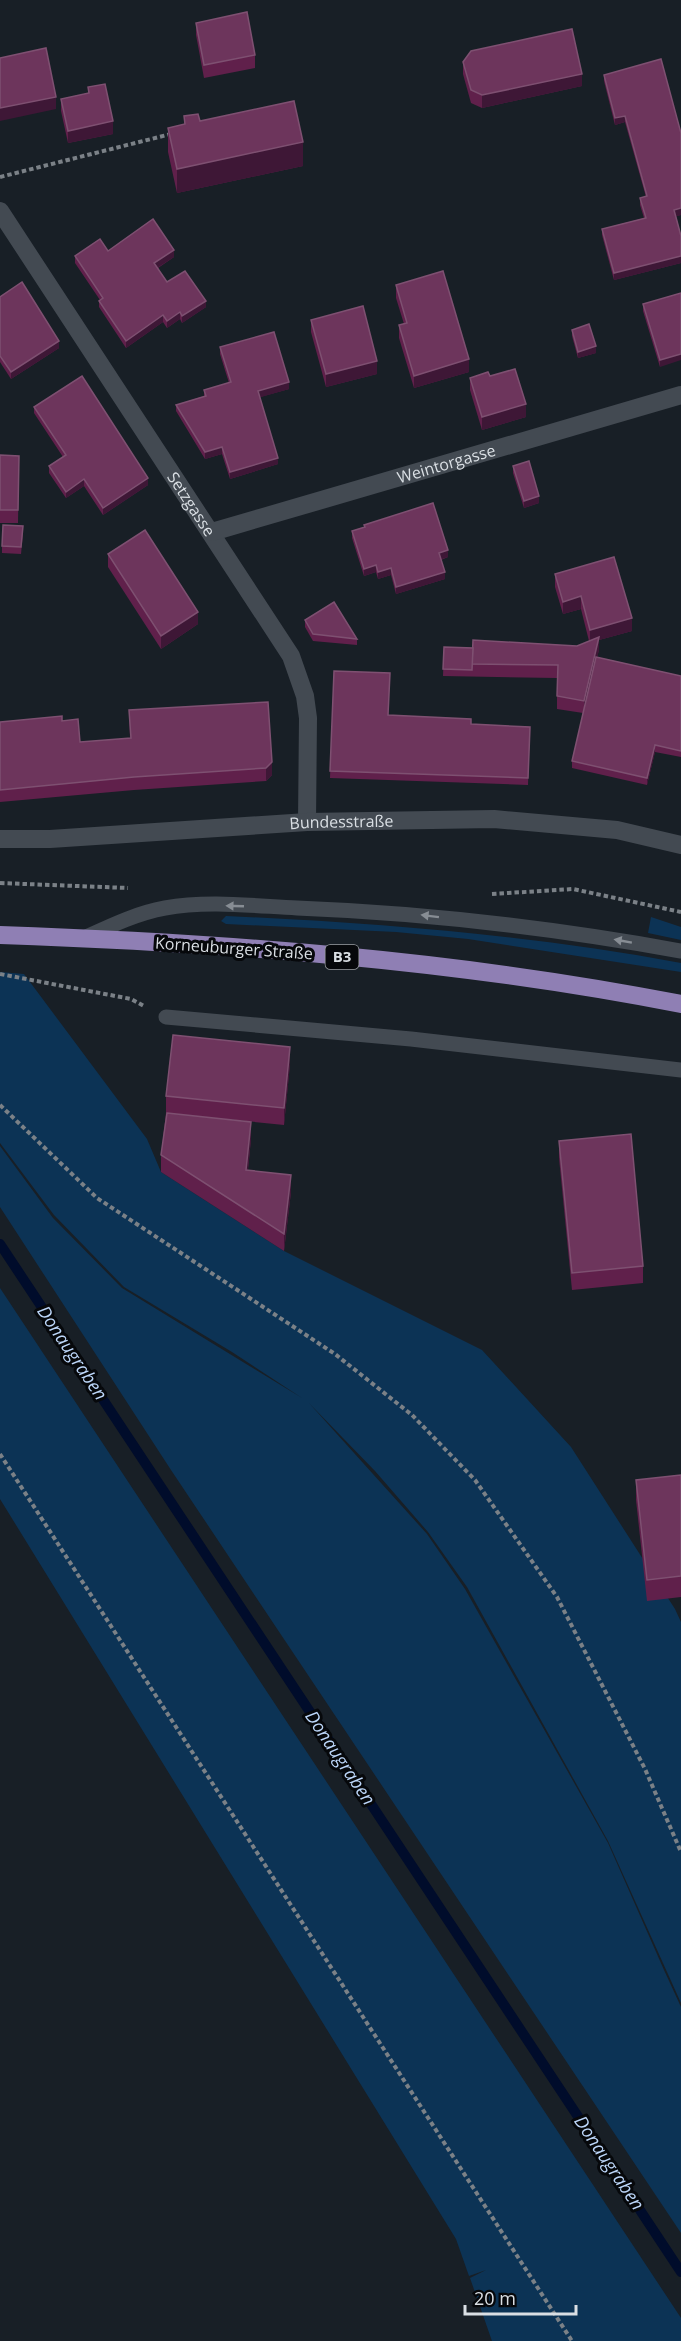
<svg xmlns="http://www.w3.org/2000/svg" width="681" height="2341" font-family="'Open Sans',sans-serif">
<rect width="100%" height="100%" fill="#181f26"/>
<g fill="#0c3355">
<path d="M226,916C379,923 530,935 681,963V972L468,939L396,932L226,924L221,921Z"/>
<polygon points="651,917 681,927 681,940 648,933"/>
<polygon points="0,972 24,974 147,1139 161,1172 284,1251 482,1350 571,1447 675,1609 681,1622 681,2003 608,1841 467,1587 428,1532 375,1471 309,1403 427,1534 465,1589 608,1843 664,1970 681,2007 681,2233 171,1470 0,1207 0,1146 53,1218 122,1288 302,1398 232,1352 124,1287 54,1215 0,1143"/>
<polygon points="0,1288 681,2318 681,2341 492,2341 470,2278 486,2270 469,2276 456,2239 0,1499"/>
</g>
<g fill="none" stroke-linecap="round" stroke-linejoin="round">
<polyline stroke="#000c2b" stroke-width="10" points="0,1244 681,2272"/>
<g stroke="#7b8187" stroke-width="4" stroke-dasharray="4.5 3" stroke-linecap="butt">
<polyline points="0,177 171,134"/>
<polyline points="0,883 128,888"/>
<polyline points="492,894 573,889 681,912"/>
<polyline points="0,974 131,999 144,1006"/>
<polyline points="0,1105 97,1198 335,1354 412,1415 475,1480 557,1597 645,1769 681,1852"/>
<polyline points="0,1454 572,2341"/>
</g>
<g stroke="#434a52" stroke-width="15">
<path d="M84,938C110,926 137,913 165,908C207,900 255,906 297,908C426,913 554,928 681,951"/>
<polyline points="166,1017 411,1039 681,1070"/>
</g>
<g stroke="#434a52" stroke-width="18">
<path id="s1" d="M0,211L291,656L305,696L308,718L307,822"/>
<path id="s2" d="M212,532L681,395"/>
<path id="s3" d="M0,839H50L307,822L494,819L617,830L681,845"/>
</g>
<path stroke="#8f7fb4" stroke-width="18" d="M0,935C228,943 457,960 681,1004"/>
</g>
<g fill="#60204b">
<polygon points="196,23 255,55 255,68 204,78 196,35"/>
<polygon points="463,62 582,86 482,108 471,103 463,74"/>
<polygon points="604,75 681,133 681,215 676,216 681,236 681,263 614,280 602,235 602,229 644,218 640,205 640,198 646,197 625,122 615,125 604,81"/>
<polygon points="88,87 113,134 68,143 61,111 61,99 88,93"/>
<polygon points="184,116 200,121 303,166 177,193 168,152 168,128 184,124"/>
<polygon points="108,251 174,257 158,268 167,282 206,307 182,323 180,319 167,328 163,322 126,348 99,307 99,301 100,300 75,263 75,256"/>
<polygon points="396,285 469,372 414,388 399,338 399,325 404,324 396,298"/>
<polygon points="681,293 660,367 643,311 643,304"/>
<polygon points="0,297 59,348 11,379 0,362"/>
<polygon points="311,320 377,374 326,387 311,332"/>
<polygon points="572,330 596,353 578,358 572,336"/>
<polygon points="220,347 289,389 260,397 278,464 230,479 222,454 205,459 176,411 176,405 204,396 204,390 229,383 220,354"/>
<polygon points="490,376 526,417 482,430 470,390 470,378"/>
<polygon points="34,407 148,485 103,515 84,486 66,498 49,473 49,466 63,457 34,413"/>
<polygon points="0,455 19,456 18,523 0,523"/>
<polygon points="513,466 539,503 524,508 513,473"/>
<polygon points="364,525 448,557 441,560 445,579 396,594 391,575 378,579 376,572 364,576 352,538 352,531 364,527"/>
<polygon points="23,533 21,554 2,553 2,546"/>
<polygon points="108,554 198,624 161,649 108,567"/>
<polygon points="555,574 632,631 599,640 599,650 597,657 681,676 681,757 655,752 647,785 572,768 572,761 583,713 557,709 557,678 443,676 444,647 473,648 577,646 589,641 581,609 563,614 555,587"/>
<polygon points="305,620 357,639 357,645 313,641 305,627"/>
<polygon points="334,671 389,715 471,724 530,727 528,785 330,778"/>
<polygon points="268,702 272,775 266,781 134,790 0,802 0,722 62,721 80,742 130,739 129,710"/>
<polygon points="290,1064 284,1125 226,1119 251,1139 248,1170 291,1192 284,1251 161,1172 161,1155 166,1113 166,1096"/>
<polygon points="559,1141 643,1266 643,1283 572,1290 559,1158"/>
<polygon points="681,1475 681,1597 647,1601 636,1500 636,1480"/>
</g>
<g fill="#3e1736">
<polygon points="582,74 582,86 482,108 482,95"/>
<polygon points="56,97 56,109 0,121 0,108"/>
<polygon points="625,116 625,122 615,125 615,118"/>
<polygon points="113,121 113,134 68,143 68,131"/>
<polygon points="303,142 303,166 177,193 177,169"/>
<polygon points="681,208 681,215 674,217 674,210"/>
<polygon points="174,250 174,257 154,270 154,263"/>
<polygon points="681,256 681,263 614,280 614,273"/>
<polygon points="206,301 206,307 182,323 182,316"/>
<polygon points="180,312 180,319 167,328 167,321"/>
<polygon points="163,315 163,322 126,348 126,341"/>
<polygon points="59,341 59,348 11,379 11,372"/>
<polygon points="596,346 596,353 578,358 578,352"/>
<polygon points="681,354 681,360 660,367 660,360"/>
<polygon points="469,359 469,372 414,388 414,376"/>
<polygon points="377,361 377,374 326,387 326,374"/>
<polygon points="289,382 289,389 258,398 258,391"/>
<polygon points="526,404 526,417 482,430 482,417"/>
<polygon points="222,447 222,454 205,459 205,452"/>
<polygon points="278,458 278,464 230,479 230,472"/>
<polygon points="148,478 148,485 103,515 103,508"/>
<polygon points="84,479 84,486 66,498 66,492"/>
<polygon points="539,496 539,503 524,508 524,501"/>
<polygon points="448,550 448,557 439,560 439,553"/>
<polygon points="376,565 376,572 364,576 364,569"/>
<polygon points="391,568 391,575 378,579 378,572"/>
<polygon points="445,572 445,579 396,594 396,587"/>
<polygon points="581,596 581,609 563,614 563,602"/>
<polygon points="198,612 198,624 161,649 161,636"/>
<polygon points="632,618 632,631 599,640 599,650 584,714 584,701 590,643 590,630"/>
<polygon points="655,745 655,752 647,785 647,778"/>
<polygon points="272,762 272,775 266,781 266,768"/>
<polygon points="290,1047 290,1064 284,1125 284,1108"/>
<polygon points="251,1122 251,1139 246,1187 246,1170"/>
<polygon points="291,1175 291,1192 284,1251 284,1234"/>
</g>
<g fill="#6d355c" stroke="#7e5071" stroke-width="1.5">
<polygon points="247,12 255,55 204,65 196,23"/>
<polygon points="572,29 582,74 482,95 471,90 463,62 471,51"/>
<polygon points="46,48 56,97 0,108 0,58"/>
<polygon points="661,59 681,133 681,208 674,210 681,236 681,256 614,273 602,229 646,218 640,198 647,196 625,116 615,118 604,75"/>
<polygon points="105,84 113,121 68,131 61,99 89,93 88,87"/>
<polygon points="294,101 303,142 177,169 168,128 185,124 184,116 198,114 200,121"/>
<polygon points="153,219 174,250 154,263 167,282 185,271 206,301 182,316 180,312 167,321 163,315 126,341 99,301 103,298 75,256 100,239 108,251"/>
<polygon points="443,271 469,359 414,376 399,325 407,323 396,285"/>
<polygon points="22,282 59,341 11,372 0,356 0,297"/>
<polygon points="681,293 681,354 660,360 643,304"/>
<polygon points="363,306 377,361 326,374 311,320"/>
<polygon points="589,324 596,346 578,352 572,330"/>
<polygon points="274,332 289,382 258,391 278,458 230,472 222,447 205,452 176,405 206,396 204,390 231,382 220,347"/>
<polygon points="515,369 526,404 482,417 470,378 488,372 490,376"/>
<polygon points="82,376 148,478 103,508 84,479 66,492 49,466 66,455 34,407"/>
<polygon points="0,455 19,456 18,510 0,510"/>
<polygon points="529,461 539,496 524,501 513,466"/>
<polygon points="433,503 448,550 439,553 445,572 396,587 391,568 378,572 376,565 364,569 352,531 365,527 364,525"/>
<polygon points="3,525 23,526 21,547 2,546"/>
<polygon points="145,530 198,612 161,636 108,554"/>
<polygon points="614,557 632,618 590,630 581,596 563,602 555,574"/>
<polygon points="334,602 357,639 313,634 305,620"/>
<polygon points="599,637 584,701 557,696 558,665 472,664 473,640 577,646"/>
<polygon points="444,647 473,648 472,670 443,669"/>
<polygon points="596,657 681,676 681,751 655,745 647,778 572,761"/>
<polygon points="334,671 390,673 388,715 471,719 471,724 530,727 528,778 330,771"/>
<polygon points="268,702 272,762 266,768 134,777 0,790 0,722 62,716 62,721 78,719 80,742 131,738 129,710"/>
<polygon points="173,1035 290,1047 284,1108 166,1096"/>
<polygon points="167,1113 251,1122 246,1170 291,1175 284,1234 161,1155"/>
<polygon points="631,1134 643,1266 572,1273 559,1141"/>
<polygon points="681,1475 681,1576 647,1580 636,1480"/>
</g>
<defs><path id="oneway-solid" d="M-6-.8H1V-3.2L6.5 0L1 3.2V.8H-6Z" transform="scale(1.5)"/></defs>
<g fill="#878d94">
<use href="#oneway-solid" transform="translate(235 906) rotate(-178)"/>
<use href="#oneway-solid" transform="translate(430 916) rotate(-173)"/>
<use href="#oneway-solid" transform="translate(623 941) rotate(-170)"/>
</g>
<g text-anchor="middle" stroke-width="6" stroke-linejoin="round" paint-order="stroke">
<rect fill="#06080b" stroke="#9a9ea3" stroke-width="1.5" x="325.5" y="945" width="33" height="24" rx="4.5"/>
<g font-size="15" font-weight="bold" fill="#dadfe4">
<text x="342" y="962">B3</text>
</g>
<g font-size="16" fill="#dadfe4" stroke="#06080b">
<text dy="6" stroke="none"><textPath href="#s2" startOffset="244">Weintorgasse</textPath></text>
<text dy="6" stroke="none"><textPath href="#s1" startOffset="350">Setzgasse</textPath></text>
<text dy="6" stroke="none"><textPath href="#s3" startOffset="342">Bundesstraße</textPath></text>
<text transform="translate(234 948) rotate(4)" y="6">Korneuburger Straße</text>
</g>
<g font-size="18" font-style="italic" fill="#bcd6f9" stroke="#06080b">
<text transform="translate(72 1353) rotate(56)" y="6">Donaugraben</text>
<text transform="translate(340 1758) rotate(56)" y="6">Donaugraben</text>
<text transform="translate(609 2163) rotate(56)" y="6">Donaugraben</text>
</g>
</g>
<path d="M465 2305v9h111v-9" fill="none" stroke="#dadfe4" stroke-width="3"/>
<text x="474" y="2305" font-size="18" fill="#dadfe4" stroke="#06080b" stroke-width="4.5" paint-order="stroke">20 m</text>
</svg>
